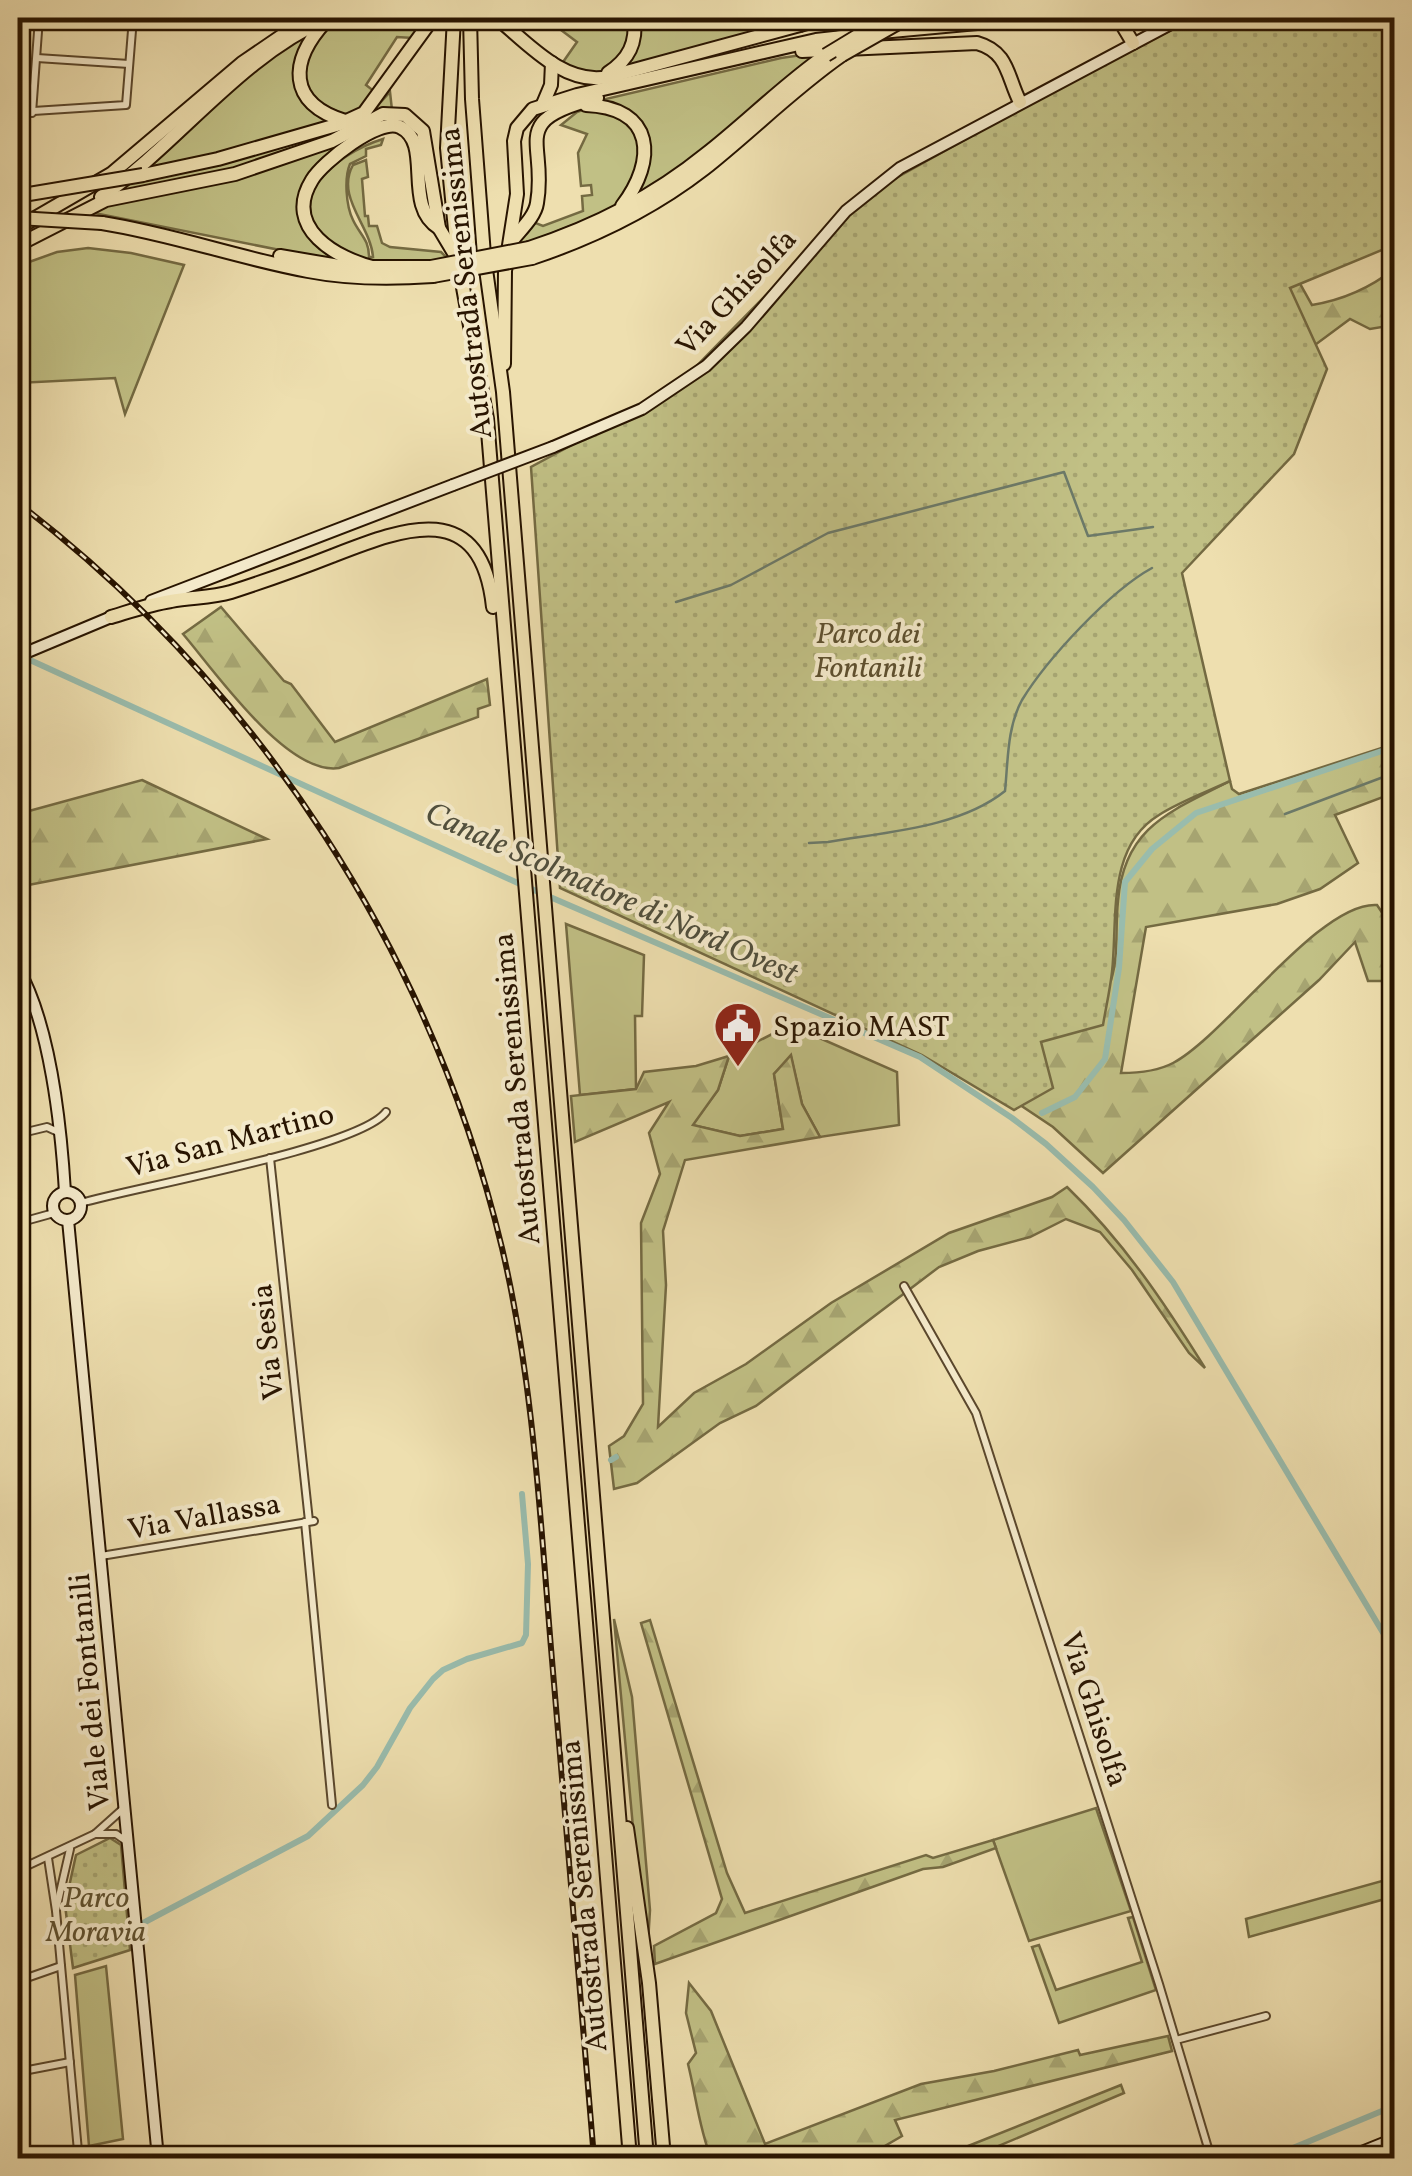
<svg xmlns="http://www.w3.org/2000/svg" width="1412" height="2176" font-family="Vollkorn,serif">
<defs>
<pattern id="forest-firs" width="22" height="20" patternUnits="userSpaceOnUse" patternTransform="scale(2.5)"><rect width="22" height="20" fill="#c1c085"/><path d="M5 1l3.5 6h-7zM16 11l3.5 6h-7z" fill="#a6a471"/></pattern>
<pattern id="park-dots" width="8" height="8" patternUnits="userSpaceOnUse" patternTransform="scale(2.5)"><rect width="8" height="8" fill="#c1c085"/><path d="M2 2h.1M6 6h.1" fill="none" stroke="#a6a471" stroke-width="1.8" stroke-linecap="round"/></pattern>
</defs>
<rect width="100%" height="100%" fill="#eedfaf"/>
<filter id="stains"><feTurbulence type="fractalNoise" baseFrequency=".002" numOctaves="4"/><feColorMatrix values="0 0 0 0 .2 0 0 0 0 .09 0 0 0 0 .02 0 0 0 .5 -.17"/></filter>
<radialGradient id="worn" r=".72"><stop offset=".6" stop-color="#630" stop-opacity="0"/><stop offset="1" stop-color="#630" stop-opacity=".3"/></radialGradient>
<g fill="#c1c085" stroke="#746a42" stroke-width="2.5">
<polygon points="338,18 427,18 413,38 397,37 366,85 375,92 364,107 345,115 311,100 302,70 322,31"/>
<path d="M545,18H630C634,39 618,73 593,74C583,74 570,67 561,65L577,42Z"/>
<polygon points="636,18 781,18 797,21 623,70"/>
<polygon points="313,28 296,69 328,123 184,164 141,171 260,64"/>
<polygon points="822,52 702,154 631,203 644,134 597,101 781,58"/>
<path d="M390,92L392,110C309,149 213,187 120,190L119,187L130,181L370,114Z"/>
<polygon points="585,109 602,110 632,126 643,155 625,195 611,210 515,248 533,222 543,226 583,211 582,196 592,195 591,185 581,186 578,153 587,134 561,125 577,112"/>
<polygon points="395,116 405,122 391,118 380,121 322,165 302,213 340,262 89,212 100,205 179,191 372,123"/>
<path d="M383,139L381,145L366,149V156L350,164C344,178 346,206 353,220C360,235 369,239 369,257H373C371,226 335,197 353,165L366,160L368,177L362,179L365,216H368L369,226H377L382,243L390,247L441,252L449,260C413,263 365,270 334,248C272,205 336,153 383,139Z"/>
<polygon points="88,248 131,253 184,265 125,414 115,378 18,383 18,266 57,252"/>
<polygon points="566,924 644,955 642,1016 635,1016 636,1089 580,1095"/>
<polygon points="790,1025 897,1072 899,1125 820,1137 802,1104 791,1057 774,1074 783,1129 740,1136 692,1125 718,1090 729,1056"/>
<polygon points="614,1619 632,1697 650,1910 648,1943 641,1915"/>
<polygon points="1096,1808 1131,1911 1029,1941 993,1840"/>
<polygon points="1389,1879 1392,1897 1249,1937 1246,1919"/>
<polygon points="1133,1917 1156,1990 1059,2023 1032,1947 1039,1945 1056,1990 1142,1962 1128,1918"/>
<polygon points="106,1966 123,2139 89,2146 75,1975"/>
<polygon points="1121,2085 1124,2093 970,2158 938,2158"/>
</g>
<g fill="url(#forest-firs)" stroke="#746a42" stroke-width="2.5">
<path d="M1246,187L1312,305C1342,300 1370,288 1394,269V325L1370,329L1350,319L1315,345L1285,318Z"/>
<path d="M221,607L284,681L291,684L335,742L487,679L490,705L478,709V717L339,768C287,776 214,670 183,634Z"/>
<path d="M1394,744V793L1335,815L1358,863L1320,889L1277,904L1146,927L1121,1073C1138,1073 1158,1071 1173,1063C1226,1035 1320,901 1377,905L1391,926L1394,981H1368L1355,942L1319,980L1103,1173L1053,1127L963,1067L1111,980C1119,955 1115,927 1118,901C1124,826 1172,811 1230,781L1232,789L1239,794Z"/>
<polygon points="142,780 267,839 18,887 18,814"/>
<path d="M791,1055L802,1104L820,1137L685,1160L663,1231L666,1285L658,1427L694,1393L746,1364L831,1303L949,1233L1052,1197L1067,1187C1123,1241 1164,1302 1205,1368L1189,1353L1132,1270L1100,1232L1066,1219L1030,1237L978,1251L939,1267L756,1406L720,1423L637,1483L614,1489L609,1446L624,1436L643,1404L641,1223L660,1174L649,1133L669,1102L575,1142L571,1096L636,1089L644,1072L696,1066L729,1056L718,1090L693,1125L740,1136L783,1129L774,1074Z"/>
<polygon points="650,1620 727,1873 745,1913 926,1855 933,1858 993,1840 996,1848 943,1867 923,1869 655,1964 654,1946 716,1913 722,1899 641,1623"/>
<path d="M689,1983L711,2011L765,2144L921,2084L994,2071L1078,2050L1080,2055L1168,2036L1172,2051L895,2120L902,2136L864,2158H711C699,2128 696,2096 688,2064L696,2053L686,2013Z"/>
</g>
<g fill="url(#park-dots)" stroke="#746a42" stroke-width="2.5">
<path d="M1195,18H1394V245L1290,288L1327,369L1294,454L1182,573L1230,781C1207,792 1181,801 1159,815C1106,847 1118,919 1112,972C1110,990 1106,1007 1103,1025L1041,1042L1053,1088L1014,1110L922,1055L560,888L531,467L672,391L862,197L1036,100Z"/>
<polygon points="110,1838 121,1845 130,1950 73,1968 65,1905 76,1855"/>
</g>
<g fill="none" stroke-linecap="round" stroke-linejoin="round">
<g stroke="#6c7968" stroke-width="2.5">
<polyline points="676,602 731,585 828,533 1064,472 1088,536 1153,527"/>
<polyline points="1285,814 1394,773"/>
<path d="M809,843L828,842C885,832 959,828 1005,791C1008,762 1007,727 1022,700C1047,659 1110,591 1152,568"/>
</g>
<g stroke="#99bcad" stroke-width="6">
<polyline points="19,655 520,884 920,1057 1012,1118 1046,1144 1093,1187 1124,1220 1173,1282 1394,1651"/>
<polyline points="1042,1113 1075,1097 1105,1059 1119,968 1125,882 1152,849 1196,813 1394,747"/>
<polyline points="611,1460 616,1457"/>
<polyline points="145,1922 308,1836 363,1785 377,1767 410,1708 433,1679 443,1670 467,1659 522,1643 526,1635 528,1564 522,1494"/>
<polyline points="1269,2158 1394,2106"/>
</g>
<g stroke="#5a472c" stroke-width="10">
<g id="street">
<polyline points="149,18 197,21"/>
<polyline points="37,58 129,64"/>
<polyline points="18,112 126,105 133,18"/>
<polyline points="32,113 39,18"/>
<polyline points="18,1134 47,1127 58,1132"/>
<polyline points="270,1158 309,1521"/>
<path d="M81,1203C136,1187 359,1148 386,1112"/>
<polyline points="18,1223 54,1213"/>
<polyline points="904,1286 976,1413 1159,1984 1211,2158"/>
<path d="M18,1493C21,1511 31,1536 18,1549"/>
<polyline points="305,1522 332,1805"/>
<polyline points="101,1556 314,1521"/>
<polyline points="124,1808 95,1834 116,1834 126,1841"/>
<polyline points="48,1858 56,1911 78,2151"/>
<polyline points="18,1870 95,1834"/>
<polyline points="56,1910 70,1849"/>
<polyline points="18,1981 61,1966"/>
<polyline points="1176,2040 1266,2016"/>
<polyline points="18,2072 70,2062"/>
</g>
</g>
<g stroke="#281400" stroke-width="14">
<g id="secondary">
<polyline points="553,447 642,409 706,366 746,327 846,211 900,168 1182,18"/>
<polyline points="151,601 453,485"/>
<polyline points="18,656 116,615"/>
<path d="M18,968C50,1024 61,1126 65,1192"/>
<circle cx="67" cy="1206" r="14"/>
<polyline points="68,1220 158,2158"/>
<polyline points="1347,2158 1394,2139"/>
</g>
</g>
<g stroke="#281400" stroke-width="16">
<g id="highway">
<polyline points="454,18 447,148 458,260 487,419 630,2158"/>
<polyline points="470,18 472,99 484,255 503,392 647,2158"/>
<path d="M497,18C528,44 565,86 608,77L800,25"/>
<polyline points="1118,18 1133,43"/>
<path d="M326,21C289,61 287,103 345,121"/>
<polyline points="812,21 862,29"/>
<polyline points="881,32 1030,18"/>
<path d="M802,51L977,43C1009,52 1007,77 1020,102"/>
<path d="M608,73C629,59 637,43 634,18"/>
<polyline points="543,104 551,85 552,63"/>
<path d="M586,105C655,108 657,160 622,206"/>
<polyline points="143,175 218,159 340,124 364,113 433,18"/>
<path d="M101,197C180,142 238,58 328,18"/>
<path d="M102,223C172,234 238,258 308,271C349,279 391,279 433,276"/>
<polyline points="18,228 111,174 242,63 308,18"/>
<path d="M511,242C520,230 535,217 537,203C548,141 506,121 597,98"/>
<polyline points="18,245 106,200 235,174 332,141 383,114 405,115 423,131 439,228 457,258"/>
<path d="M529,248C594,227 653,197 706,154C747,122 783,85 826,55"/>
<polyline points="280,256 345,267 431,267"/>
<path d="M532,258C595,237 651,210 704,169C751,132 793,89 842,55"/>
<path d="M376,268C337,259 282,228 312,180C323,162 379,117 400,127C434,143 402,206 439,228"/>
<polyline points="504,364 505,271 517,194 514,141 517,128 533,109 577,95 816,40 861,35"/>
<path d="M111,617C131,611 151,604 171,601C191,597 211,598 231,592C265,581 299,569 332,556C404,528 481,497 493,607"/>
<polyline points="627,1828 649,1983 664,2158"/>
</g>
</g>
<use href="#street" stroke="#f4eacb" stroke-width="6"/>
<use href="#secondary" stroke="#f4eacb" stroke-width="10"/>
<use href="#highway" stroke="#eedfaf" stroke-width="12"/>
<g stroke="#281400" stroke-width="6">
<path id="rail" d="M18,503C258,686 432,955 502,1248C533,1380 540,1514 551,1648C565,1818 580,1988 594,2158"/>
</g>
<use href="#rail" stroke="#f4eacb" stroke-width="2.5" stroke-dasharray="8" stroke-linecap="butt"/>
<g stroke="#281400" stroke-width="14" stroke-linecap="butt">
<polyline id="secondary-bridge" points="453,485 553,447"/>
</g>
<g stroke="#281400" stroke-width="16" stroke-linecap="butt">
<g id="highway-bridge">
<polyline points="800,25 825,18"/>
<polyline points="826,55 887,18"/>
<polyline points="842,55 907,18"/>
<polyline points="23,195 143,175"/>
<polyline points="18,218 102,223"/>
<polyline points="431,267 529,248"/>
<polyline points="433,276 532,258"/>
</g>
</g>
<use href="#secondary-bridge" stroke="#f4eacb" stroke-width="10"/>
<use href="#highway-bridge" stroke="#eedfaf" stroke-width="12"/>
</g>
<defs>
<g id="civic-pin" transform="scale(2.5)"><path d="M0 17L-7.5 6A9.5 9.5 0 1 1 7.5 6Z" fill="#8f2418" stroke="#f4eacb"/><path d="M-.6-6.5H3V-4.5H.6V-3L4-1V1h2V6H-6V1h2V-1L-.6-3ZM-1.2 2.5V6h2.4V2.5Z" fill="#fff"/></g>
</defs>
<g fill-rule="evenodd">
<use href="#civic-pin" x="738" y="1026"/>
</g>
<g text-anchor="middle" stroke-width="8" stroke-linejoin="round" paint-order="stroke">
<g font-size="30" fill="#281400" stroke="#f4eacb">
<text transform="translate(465 283) rotate(-96)" y="10">Autostrada Serenissima</text>
<text transform="translate(736 292) rotate(-47)" y="10">Via Ghisolfa</text>
<text transform="translate(516 1089) rotate(-95)" y="10">Autostrada Serenissima</text>
<text transform="translate(230 1140) rotate(-15)" y="10">Via San Martino</text>
<text transform="translate(267 1342) rotate(-96)" y="10">Via Sesia</text>
<text transform="translate(204 1516) rotate(-10)" y="10">Via Vallassa</text>
<text transform="translate(89 1692) rotate(-95)" y="10">Viale dei Fontanili</text>
<text transform="translate(1095 1709) rotate(72)" y="10">Via Ghisolfa</text>
<text transform="translate(583 1896) rotate(-95)" y="10">Autostrada Serenissima</text>
</g>
<g font-size="30" font-style="italic" fill="#5e502f" stroke="#f4eacb">
<text x="868" y="643">Parco dei<tspan x="868" dy="34">Fontanili</tspan></text>
<text x="96" y="1907">Parco<tspan x="96" dy="34">Moravia</tspan></text>
</g>
<g font-size="30" fill="#281400" stroke="#f4eacb" text-anchor="start">
<text x="773" y="1036">Spazio MAST</text>
</g>
<g font-size="32" font-style="italic" fill="#504f3d" stroke="#f4eacb">
<text transform="translate(612 892) rotate(24)" y="11">Canale Scolmatore di Nord Ovest</text>
</g>
</g>
<rect width="1412" height="2176" fill="none" stroke="#eedfaf" stroke-width="60"/>
<rect x="20" y="20" width="1372" height="2136" fill="none" stroke="#281400" stroke-width="5"/>
<rect x="30" y="30" width="1352" height="2116" fill="none" stroke="#281400" stroke-width="2.5"/>
<rect width="100%" height="100%" filter="url(#stains)"/>
<rect width="100%" height="100%" fill="url(#worn)"/>
</svg>
